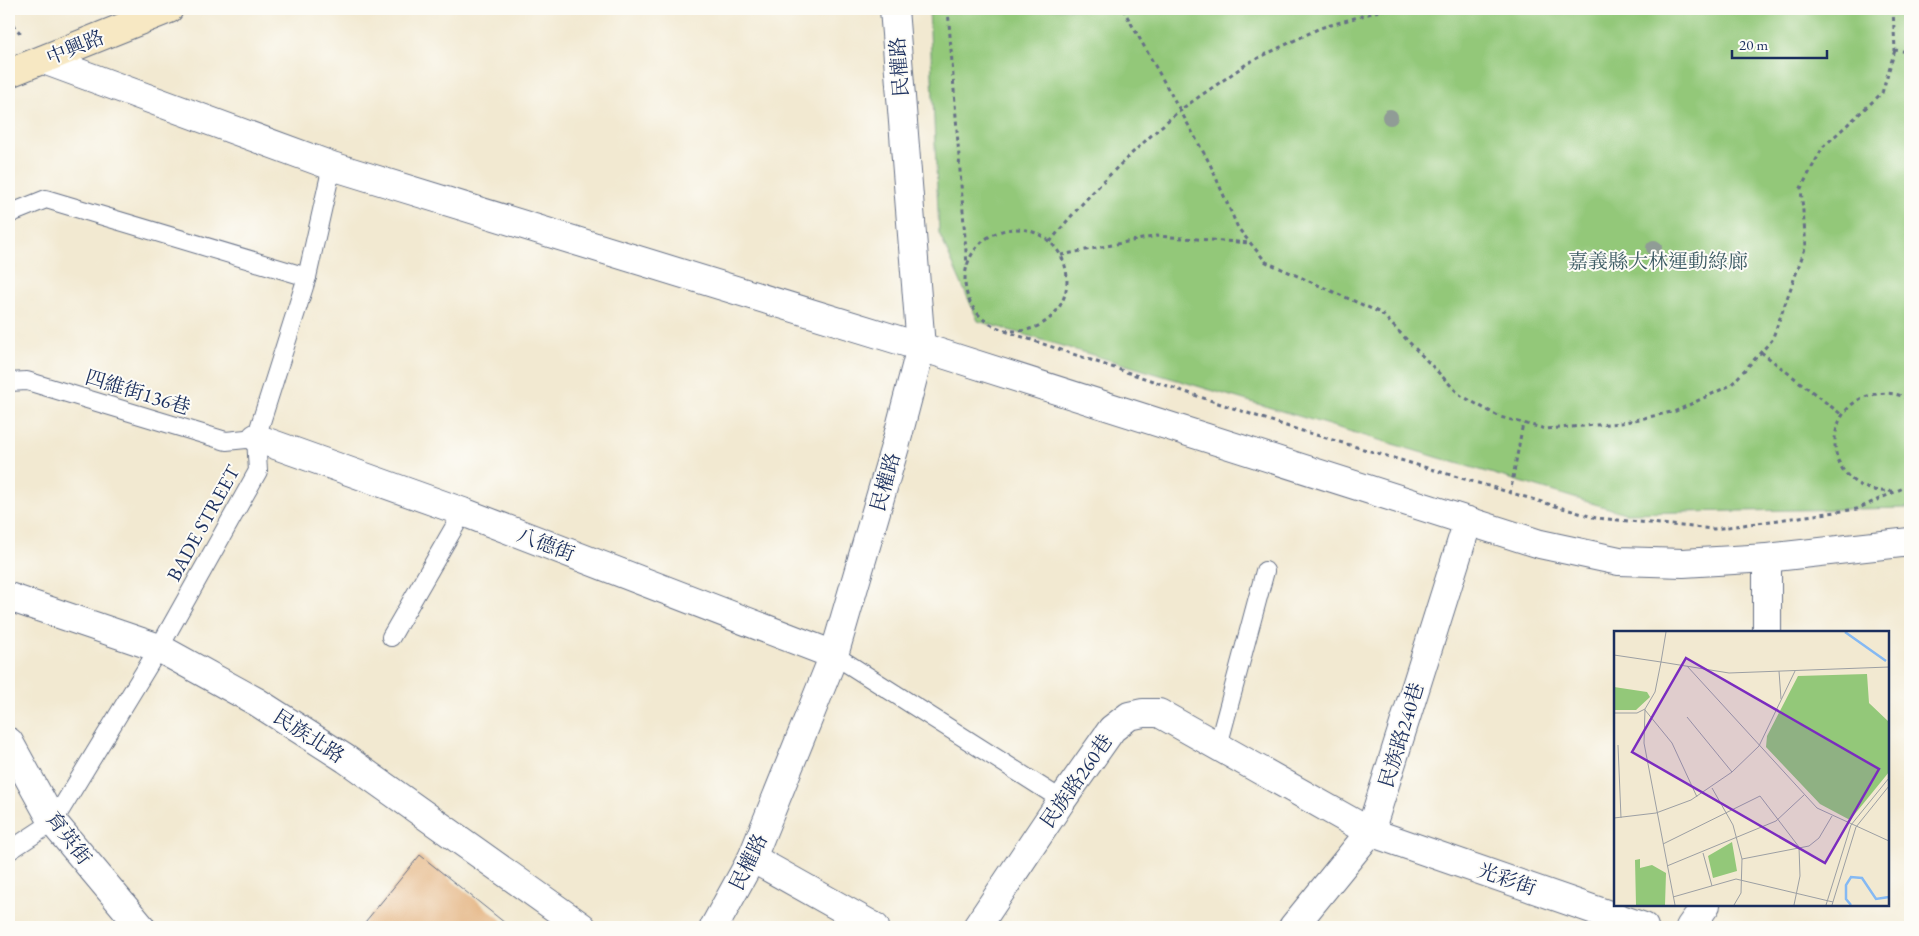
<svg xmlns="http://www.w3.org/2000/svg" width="1919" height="936" font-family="'EB Garamond','Noto Serif TC',serif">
<rect width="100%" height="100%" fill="#fdfcf7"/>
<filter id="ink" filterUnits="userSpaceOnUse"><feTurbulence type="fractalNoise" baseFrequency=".02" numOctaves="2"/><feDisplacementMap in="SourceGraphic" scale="10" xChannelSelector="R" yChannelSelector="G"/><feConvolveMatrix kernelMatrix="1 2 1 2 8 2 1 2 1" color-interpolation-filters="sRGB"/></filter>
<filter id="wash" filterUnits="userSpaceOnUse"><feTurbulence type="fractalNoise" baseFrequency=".0096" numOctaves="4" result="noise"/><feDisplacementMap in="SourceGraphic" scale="20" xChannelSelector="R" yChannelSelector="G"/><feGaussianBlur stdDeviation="1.12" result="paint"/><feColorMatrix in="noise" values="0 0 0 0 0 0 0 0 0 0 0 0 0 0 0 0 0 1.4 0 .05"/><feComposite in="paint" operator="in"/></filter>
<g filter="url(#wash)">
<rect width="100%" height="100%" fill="#f2e9d1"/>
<polygon fill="#93c879" stroke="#577c6c" points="929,9 1910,9 1910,508 1625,513 978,321 939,233"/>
<g id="blocks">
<polygon fill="#e5b787" points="420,855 510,927 361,927"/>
</g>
</g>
<g filter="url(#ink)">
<use href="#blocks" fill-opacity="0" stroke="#667086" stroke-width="1"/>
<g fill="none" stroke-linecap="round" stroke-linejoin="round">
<g stroke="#667086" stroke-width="20">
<g id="service">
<polyline points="9,214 46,199 307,277"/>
<polyline points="9,382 27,381 226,441 256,438"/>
<polyline points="391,637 463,512"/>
<polyline points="834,655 1062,800"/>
<polyline points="1218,746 1265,571"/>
<polyline points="9,851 53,822 159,648 258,471 256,438 307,277 332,166"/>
</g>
</g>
<g stroke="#667086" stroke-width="30">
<g id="minor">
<polyline points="256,438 463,512 834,655"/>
<polyline points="1767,558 1767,632"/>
<polyline points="9,597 159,648 257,702 346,759 582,927"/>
<polyline points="9,742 53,822 141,927"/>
<polyline points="752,858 875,927"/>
<polyline points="714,927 752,858 834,655 896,443 921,347 894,9"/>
<polyline points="977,927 1062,800 1112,729 1129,716 1143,713 1159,713 1370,832 1644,927"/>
<polyline points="1293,927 1370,832 1468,521"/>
<polyline points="1690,927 1706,905"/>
</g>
</g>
<g stroke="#667086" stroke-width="30">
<polyline id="tertiary" points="44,60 332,166 921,347 1540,544 1619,561 1683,563 1767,558 1910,542"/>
</g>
<g stroke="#667086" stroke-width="30">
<polyline id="secondary" points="9,73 169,9"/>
</g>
<g stroke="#667086" stroke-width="3" stroke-dasharray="4 4" stroke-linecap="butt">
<polyline points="11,9 11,23 22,35"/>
<polyline points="948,9 967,265"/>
<polyline points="1123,9 1180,110 1248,63 1320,28 1386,9"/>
<polyline points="1893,9 1895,50 1910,52"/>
<circle cx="1016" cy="280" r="51"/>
<path d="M1050,242C1088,193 1133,151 1180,110L1210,164L1238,228L1266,262L1381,313L1460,395L1500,417L1546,429L1621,423L1676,411L1731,385L1772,340L1806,246L1801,188L1823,147L1882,93L1895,50"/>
<polyline points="1061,255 1157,236 1250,243"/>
<polyline points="1005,331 1289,427 1596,518 1714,529 1857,509 1910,485"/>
<polyline points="1761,352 1842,415"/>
<path d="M1893,491C1819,496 1818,401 1877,394C1889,392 1900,394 1910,400"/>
<polyline points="1510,494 1523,423"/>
</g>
<use href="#service" stroke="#fff" stroke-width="18"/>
<use href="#minor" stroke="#fff" stroke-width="28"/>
<use href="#tertiary" stroke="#fff" stroke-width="28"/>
<use href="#secondary" stroke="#f7e8c3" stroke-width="28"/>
</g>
<g fill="#909c96">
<circle cx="1390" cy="117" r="8"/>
<circle cx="1654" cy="248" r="8"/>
</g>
</g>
<g text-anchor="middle" stroke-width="4" stroke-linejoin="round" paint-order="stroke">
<g font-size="20" fill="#1b2f5e" stroke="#fdfcf7">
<text transform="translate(75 47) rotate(-22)" y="7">中興路</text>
<text transform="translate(899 67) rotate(-94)" y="7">民權路</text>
<text transform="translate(138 392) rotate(17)" y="7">四維街136巷</text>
<text transform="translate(885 482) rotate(-74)" y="7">民權路</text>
<text transform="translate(203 523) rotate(-61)" y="7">BADE STREET</text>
<text transform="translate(546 544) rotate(21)" y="7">八德街</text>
<text transform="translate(1401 735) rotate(-73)" y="7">民族路240巷</text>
<text transform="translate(309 736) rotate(33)" y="7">民族北路</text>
<text transform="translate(1076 781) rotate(-55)" y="7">民族路260巷</text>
<text transform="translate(69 838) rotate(53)" y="7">育英街</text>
<text transform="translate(748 862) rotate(-64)" y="7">民權路</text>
<text transform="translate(1507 879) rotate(19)" y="7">光彩街</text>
</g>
<g font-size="20" fill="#3f5d66" stroke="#fdfcf7">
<text x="1658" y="268">嘉義縣大林運動綠廊</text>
</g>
</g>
<g transform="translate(1614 631)">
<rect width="275" height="275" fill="#f2e9d1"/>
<path d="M253,43L255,72L275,91V141L236,189L206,173L152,116L153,105L184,45ZM0,56L33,61L36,66L22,79H0ZM118,211L123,240L99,247L94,225ZM26,228V237L38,234L52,242L51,274H22L21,229Z" fill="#93c879"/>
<path fill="none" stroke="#85b9f3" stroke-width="2.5" d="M231,1L272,30M237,274L232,268V254L237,246L248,247L262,268L275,266"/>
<path fill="none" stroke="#9c9fa3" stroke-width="1" d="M0,24L47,31L52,1M73,35L203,177L275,210M165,40L167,68M31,78L30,112L61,274M31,79L58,112L83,166M0,82H23L31,78L41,61L47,31L115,42L275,36M73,86L118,141M4,114L7,187M98,157L119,194L128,228L127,262L120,274M0,187L42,182L77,169L118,141L145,115L181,40M49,213L146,165L185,216L186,245L180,274M89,222L98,255M128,228L195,215L205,207L218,185M53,235L162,190L190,164M59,266L122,248L219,271M212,274L237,194L275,147M218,274L242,196L275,155"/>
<path fill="#7b2cbf" fill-opacity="0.15" stroke="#7b2cbf" stroke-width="2.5" d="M72,27L265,138L211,232L18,121Z"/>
<rect width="275" height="275" fill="none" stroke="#1b2f5e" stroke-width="2.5"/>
</g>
<rect width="1919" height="936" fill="none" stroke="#fdfcf7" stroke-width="30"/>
<path d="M1732 50v8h95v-8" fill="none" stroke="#1b2f5e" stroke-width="2.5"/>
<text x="1739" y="50" font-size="15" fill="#1b2f5e" stroke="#fdfcf7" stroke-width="4" paint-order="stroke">20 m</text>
</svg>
